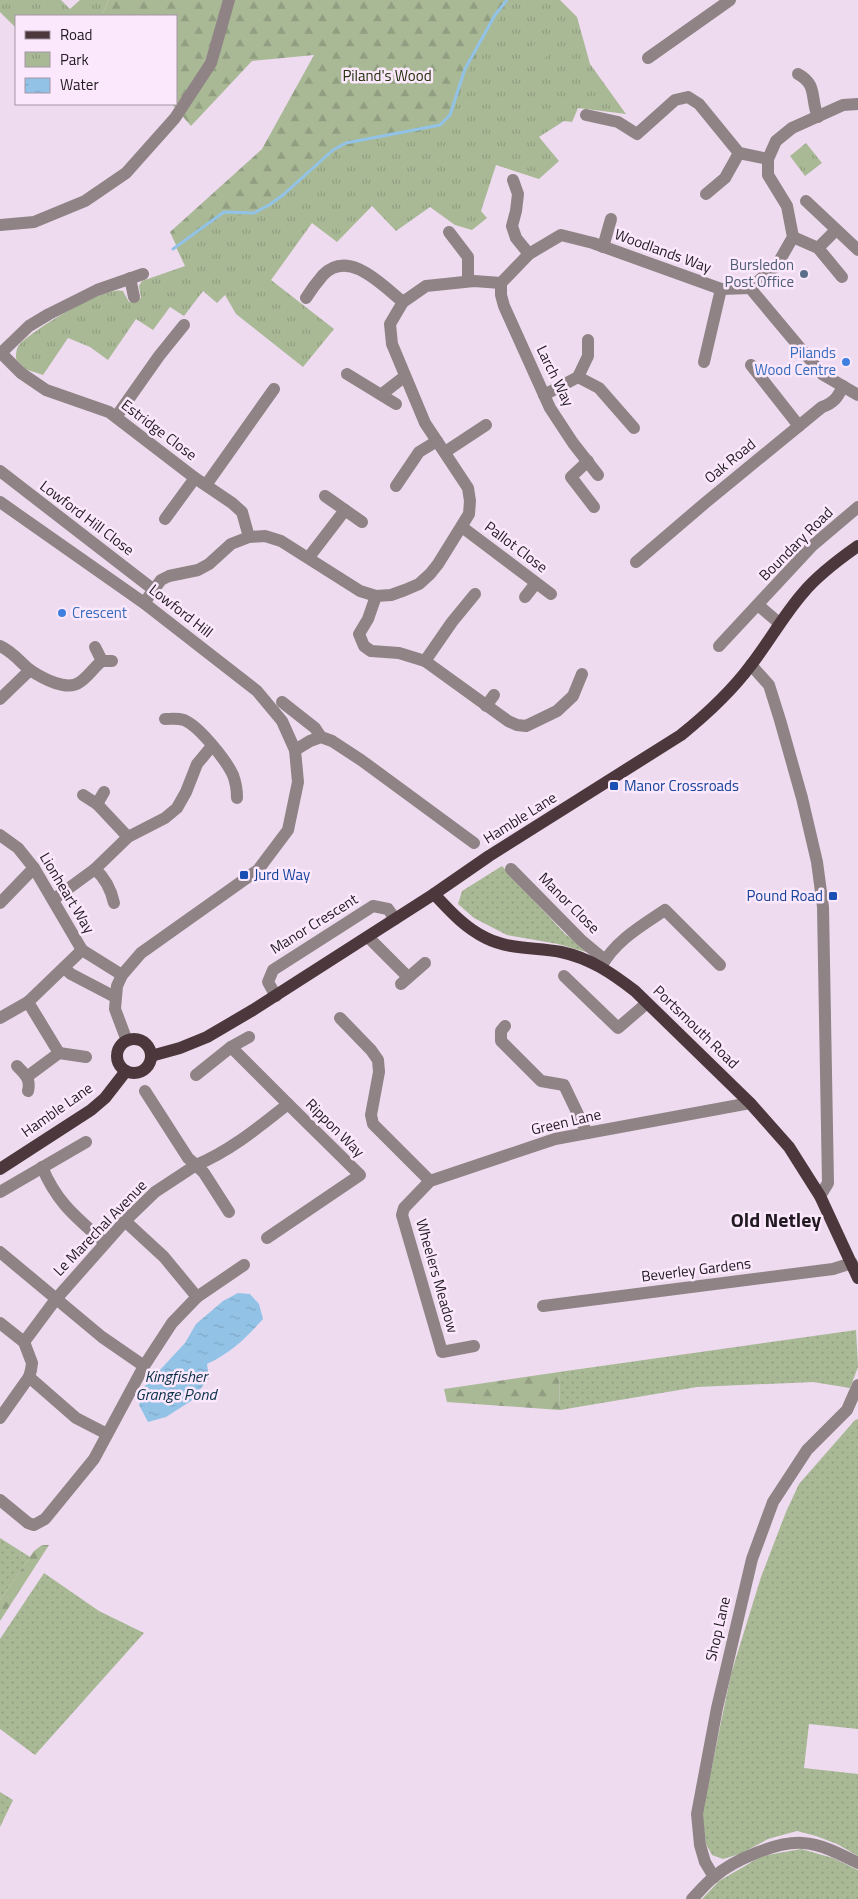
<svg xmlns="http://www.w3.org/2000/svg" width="858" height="1899" font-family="'Titillium Web',sans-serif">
<defs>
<pattern id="grass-dots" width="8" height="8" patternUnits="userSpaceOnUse" patternTransform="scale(1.25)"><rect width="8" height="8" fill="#a9b996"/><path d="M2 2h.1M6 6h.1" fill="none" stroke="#919e81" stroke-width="1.8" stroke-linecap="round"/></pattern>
<pattern id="forest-firs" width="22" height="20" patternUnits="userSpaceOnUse" patternTransform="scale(1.25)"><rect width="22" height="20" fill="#a9b996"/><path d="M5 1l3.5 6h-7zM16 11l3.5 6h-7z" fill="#919e81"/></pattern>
<pattern id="park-tufts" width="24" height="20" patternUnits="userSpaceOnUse" patternTransform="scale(1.25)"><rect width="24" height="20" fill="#a9b996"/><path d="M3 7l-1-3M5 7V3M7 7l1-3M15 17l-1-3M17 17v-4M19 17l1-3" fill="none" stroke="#919e81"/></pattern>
<pattern id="water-ripples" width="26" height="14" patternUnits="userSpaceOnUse" patternTransform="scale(1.25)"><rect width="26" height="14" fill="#92c3e7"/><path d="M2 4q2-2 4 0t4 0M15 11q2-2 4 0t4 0" fill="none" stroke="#7ea7c6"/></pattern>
</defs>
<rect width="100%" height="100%" fill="#eedbef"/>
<g fill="url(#grass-dots)">
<polygon points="502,866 565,934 588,950 586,952 558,944 507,935 474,918 458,904 462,891"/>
<polygon points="856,1330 858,1367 850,1388 813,1382 697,1387 560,1410 559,1372"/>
<polygon points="858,1419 858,1729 809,1724 804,1768 858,1774 858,1856 837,1844 816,1836 797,1831 768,1839 740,1854 723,1859 712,1855 706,1844 702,1814 731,1674 761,1577 786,1512 799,1484 855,1420"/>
<polygon points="0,1538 30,1557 0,1600"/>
<polygon points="44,1573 99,1611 144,1633 35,1755 0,1729 0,1639"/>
<polygon points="0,1792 13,1800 0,1827"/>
<polygon points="801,1849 833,1858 858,1870 858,1899 702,1899 719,1881 762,1856"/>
</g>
<g fill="url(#forest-firs)">
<polygon points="109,0 533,0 448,136 182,258 170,232 262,149 314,55 252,61 191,126 172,104 176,104 176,16 101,16"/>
<polygon points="559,1372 560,1410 447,1402 444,1389"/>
<polygon points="42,1545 49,1545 0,1621 0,1600 34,1551"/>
</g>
<g fill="url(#park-tufts)">
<polygon points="0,0 61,0 70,9 80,0 109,0 101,16 16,16 16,28 0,12"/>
<path d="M510,0H560L577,17L590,64L626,114L578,108L572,122L564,121L539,137L559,161L539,179L496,165L481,211L487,218L472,230L455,225L430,207L396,231L372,206L337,242L312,223L271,280L334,329L303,367L236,314L225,295L217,303L203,291L184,316L170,307L153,330L136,319L108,360L90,347L68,338L43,375L25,369L16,359C16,354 16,348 20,344C33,330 105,285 123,291L129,302L141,298L139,286L142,281L185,266L176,247L226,215L255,216L344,148L442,127L455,107L468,72Z"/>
<polygon points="806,143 822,163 805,176 790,156"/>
</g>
<polygon fill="#a9b996" points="541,35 552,44 552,49 539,66 523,60"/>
<path fill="url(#water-ripples)" d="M238,1293L250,1294L259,1304L263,1319C245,1339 233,1351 207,1364L209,1378L191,1401L166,1417L148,1422L139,1405L145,1386L185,1343L196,1324L223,1301Z"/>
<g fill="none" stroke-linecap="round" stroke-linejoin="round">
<polyline stroke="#92c3e7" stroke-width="3" points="173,249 224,212 254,213 269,205 283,195 333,150 346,143 440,125 450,115 465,69 495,15 507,0"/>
<g stroke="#8f8385" stroke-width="12">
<polyline points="648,58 730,0"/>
<path d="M798,74C818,85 810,98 818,117"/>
<polyline points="586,115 618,122 637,134 675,100 688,97 699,104 739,153 768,159"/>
<polyline points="513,180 518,194 516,211 512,226 516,238 529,254"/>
<polyline points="706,194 725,178 739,153"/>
<polyline points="806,201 858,250"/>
<polyline points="0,225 34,222 85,201 126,173 175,118 211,63 229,0"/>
<polyline points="449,232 468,257 468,281"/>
<polyline points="793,237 818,248 842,277"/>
<polyline points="603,247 611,219"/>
<polyline points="818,248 836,230"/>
<polyline points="130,278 134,297"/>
<polyline points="501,283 529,254 561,235 593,243 721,289 750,288 777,265 793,237 787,206 768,175 768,159 776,141 792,128 843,105 858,104"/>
<polyline points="501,283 501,295 504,306 550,408 573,443 598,475"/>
<polyline points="750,288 822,374 858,395"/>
<path d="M306,298C311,290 317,282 323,275C349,248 383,286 403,302"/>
<polyline points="0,352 21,373 46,390 109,412 195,478 232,503 242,512 249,537"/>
<polyline points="1,353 29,326 49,314 97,290 143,274"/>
<polyline points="704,362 721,289"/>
<polyline points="751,365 799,426"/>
<polyline points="347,374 396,404"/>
<polyline points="578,377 588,356 588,340"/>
<polyline points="382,394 404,377"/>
<polyline points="544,395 578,377 599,388 634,428"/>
<polyline points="116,417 159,356 184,325"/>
<polyline points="445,452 486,425"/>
<polyline points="588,461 571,477 594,507"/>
<polyline points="0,471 154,590"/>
<polyline points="206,485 274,389"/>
<polyline points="396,486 419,452 437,441"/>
<polyline points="325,496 362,522"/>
<polyline points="0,502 144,603 257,691 282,721 295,750 298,782 288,830 258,870 141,953 122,975 117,986 115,1009 127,1041"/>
<polyline points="165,519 195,478"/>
<polyline points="462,527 551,594"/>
<polyline points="309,557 345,510"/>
<path d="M636,562L705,503L822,407C834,403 838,397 843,386"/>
<polyline points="376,596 368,619 359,634 364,646 371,651 399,653 425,661 508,721 517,725 526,726 557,711 573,696 582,674"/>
<polyline points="525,597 536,583"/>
<polyline points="144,603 161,580 169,576 198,570 209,564 231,544 249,537 265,536 281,541 360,591 376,596 391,595 405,590 419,584 430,574 438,564 469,514 470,501 468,488 425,423 392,344 390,324 403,302 426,286 474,281 501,283"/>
<polyline points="758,605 779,623"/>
<path d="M0,646C13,652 20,662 30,670C42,678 67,692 80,682C88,677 94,667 102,661H112"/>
<polyline points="719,646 812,546 858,507"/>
<polyline points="95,647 102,661"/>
<polyline points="425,661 452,622 475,594"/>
<polyline points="751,665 769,685 780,720 802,798 817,862 823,907 828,1183 820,1196"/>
<polyline points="0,699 30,670"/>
<polyline points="282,702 315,728 321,737"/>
<polyline points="486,706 494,695"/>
<path d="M165,719C171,719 177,718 184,720C199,726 226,760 233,775C236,783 237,790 237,798"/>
<polyline points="295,750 310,741 321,737 332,741 361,760 474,843"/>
<polyline points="83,795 97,804 128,837"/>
<polyline points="97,804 104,792"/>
<polyline points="0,835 18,848 34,868 82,950 122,975"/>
<path d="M95,869C106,879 111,889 114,903"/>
<polyline points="511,869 581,940 605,960"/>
<polyline points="54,899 95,869 128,837 165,818 177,808 186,792 197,764 212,746"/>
<polyline points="0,903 34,868"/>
<polyline points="368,937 408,977"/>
<path d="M601,967C615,941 641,926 665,910L720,965"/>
<polyline points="64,968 71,974 115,997"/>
<polyline points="564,976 618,1028 647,1003"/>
<polyline points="401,984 425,963"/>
<polyline points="276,996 268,982 273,970 373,906 388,909 395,919"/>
<polyline points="28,1002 59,1053"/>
<polyline points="0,1018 28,1002 82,950"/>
<polyline points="340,1018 371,1050 378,1060 379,1072 371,1115 373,1124 430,1181"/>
<polyline points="505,1026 501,1031 501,1041 541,1081 564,1085 587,1133"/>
<polyline points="231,1047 249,1037"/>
<path d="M17,1066C25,1074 31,1079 28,1091"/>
<path d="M196,1075L231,1047L288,1104C259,1127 230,1151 196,1165L204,1173L229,1212"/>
<polyline points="28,1076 59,1053 86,1057"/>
<path d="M42,1167C57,1203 76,1217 105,1243"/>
<polyline points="0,1192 86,1142"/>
<polyline points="125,1221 164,1257 197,1297"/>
<polyline points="267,1238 360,1175 288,1104"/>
<polyline points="0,1252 102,1337 144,1366"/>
<polyline points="543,1306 833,1269 852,1263"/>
<polyline points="0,1323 24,1342"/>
<polyline points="474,1346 442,1352 402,1215 404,1208 430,1181 555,1139 750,1103"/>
<polyline points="29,1377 76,1418 107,1434"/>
<polyline points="0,1418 29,1377 31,1370 32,1363 24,1342 56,1299 125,1221 155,1192 196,1165 188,1158 145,1091"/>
<polyline points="0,1500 28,1523 34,1525 45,1519 94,1459 144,1366 172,1323 197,1297 244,1265"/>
<polyline points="714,1877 705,1862 700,1845 697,1814 717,1708 752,1559 773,1502 807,1450 847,1410 858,1385"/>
<path d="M692,1899C699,1892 706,1883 714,1877C733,1860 778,1841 803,1843C822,1844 842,1855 858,1863"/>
</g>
<g stroke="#4c383c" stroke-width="12">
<path d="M434,894C450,911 465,928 486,938C510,950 536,947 561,952C590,958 613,974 635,991L750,1103L789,1147L820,1196L858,1278"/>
<circle cx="134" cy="1056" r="17"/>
<path d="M151,1056L180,1048L207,1037L253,1010L434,894L489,856L681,735C707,714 731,692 751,665C769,642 783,616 803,593C818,575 838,560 858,546"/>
<polyline points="0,1169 91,1110 105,1098 126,1071"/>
</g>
</g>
<circle fill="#5c6f8a" stroke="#fbe8fc" stroke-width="2" cx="804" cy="274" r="5"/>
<g fill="#3f7fe0" stroke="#fbe8fc" stroke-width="2">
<circle cx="846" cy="362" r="5"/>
<circle cx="62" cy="613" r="5"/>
</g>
<g fill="#1a4fb4" stroke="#fbe8fc" stroke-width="2">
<rect x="609" y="781" width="10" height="10" rx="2.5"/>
<rect x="239" y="870" width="10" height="10" rx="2.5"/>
<rect x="828" y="891" width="10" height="10" rx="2.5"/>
</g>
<g text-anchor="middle" stroke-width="5" stroke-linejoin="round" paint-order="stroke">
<g font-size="15" fill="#23310b" stroke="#fbe8fc">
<text x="387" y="81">Piland's Wood</text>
</g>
<g font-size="15" fill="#211a21" stroke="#fbe8fc">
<text transform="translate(663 251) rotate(20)" y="5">Woodlands Way</text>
<text transform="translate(555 376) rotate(64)" y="5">Larch Way</text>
<text transform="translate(159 430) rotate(37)" y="5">Estridge Close</text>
<text transform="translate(730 461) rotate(-39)" y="5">Oak Road</text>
<text transform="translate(87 518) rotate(37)" y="5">Lowford Hill Close</text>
<text transform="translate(796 544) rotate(-45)" y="5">Boundary Road</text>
<text transform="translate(516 547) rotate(37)" y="5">Pallot Close</text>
<text transform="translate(181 611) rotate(38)" y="5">Lowford Hill</text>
<text transform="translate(520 818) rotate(-32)" y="5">Hamble Lane</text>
<text transform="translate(67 893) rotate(59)" y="5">Lionheart Way</text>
<text transform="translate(569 903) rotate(45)" y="5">Manor Close</text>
<text transform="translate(314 924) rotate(-32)" y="5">Manor Crescent</text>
<text transform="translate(696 1027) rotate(44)" y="5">Portsmouth Road</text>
<text transform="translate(57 1110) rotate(-35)" y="5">Hamble Lane</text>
<text transform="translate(566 1122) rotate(-13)" y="5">Green Lane</text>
<text transform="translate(335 1128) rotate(45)" y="5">Rippon Way</text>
<text transform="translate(100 1228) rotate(-46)" y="5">Le Marechal Avenue</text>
<text transform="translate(696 1270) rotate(-7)" y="5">Beverley Gardens</text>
<text transform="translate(437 1276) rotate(74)" y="5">Wheelers Meadow</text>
<text transform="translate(718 1629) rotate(-77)" y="5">Shop Lane</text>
</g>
<g font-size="15" fill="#4e5e75" stroke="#fbe8fc" text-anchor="end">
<text x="794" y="270">Bursledon<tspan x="794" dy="17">Post Office</tspan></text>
</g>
<g font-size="15" fill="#366cbe" stroke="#fbe8fc" text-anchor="end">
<text x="836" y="358">Pilands<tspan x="836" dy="17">Wood Centre</tspan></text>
<text x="72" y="618" text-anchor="start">Crescent</text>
</g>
<g font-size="15" fill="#164399" stroke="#fbe8fc" text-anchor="start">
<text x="624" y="791">Manor Crossroads</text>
<text x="254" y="880">Jurd Way</text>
<text x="823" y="901" text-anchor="end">Pound Road</text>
</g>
<g font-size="16" font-style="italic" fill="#093049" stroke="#fbe8fc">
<text x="176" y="1382">Kingfisher<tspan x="176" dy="18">Grange Pond</tspan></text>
</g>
<g font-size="20" font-weight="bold" fill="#211a21" stroke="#fbe8fc">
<text x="776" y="1227">Old Netley</text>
</g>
</g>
<rect x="15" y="15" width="162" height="90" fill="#fbe8fc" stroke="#a496a4"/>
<rect x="25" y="31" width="25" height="8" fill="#4c383c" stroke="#a496a4"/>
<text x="60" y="40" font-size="15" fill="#211a21">Road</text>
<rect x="25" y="52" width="25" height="15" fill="url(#park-tufts)" stroke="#a496a4"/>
<text x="60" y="65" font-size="15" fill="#211a21">Park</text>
<rect x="25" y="78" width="25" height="15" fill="url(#water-ripples)" stroke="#a496a4"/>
<text x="60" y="90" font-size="15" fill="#211a21">Water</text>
</svg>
